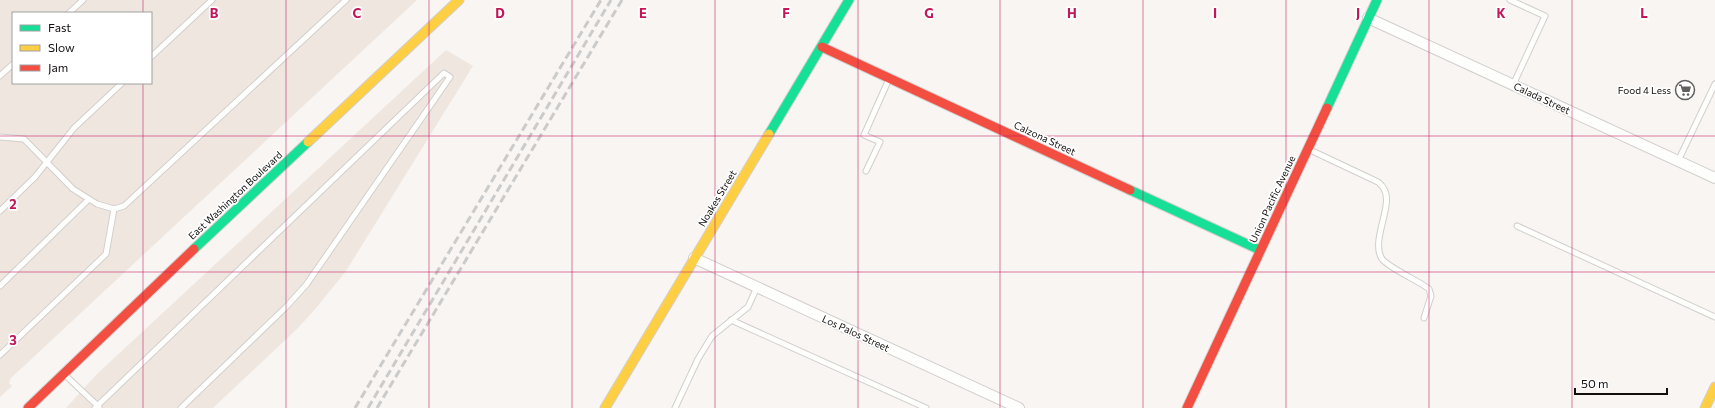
<svg xmlns="http://www.w3.org/2000/svg" width="1715" height="408" font-family="Commissioner,sans-serif">
<rect width="100%" height="100%" fill="#f8f5f2"/>
<g fill="#efe6df" fill-rule="evenodd">
<path d="M0,0H417L11,378L9,383L12,386L0,397ZM13,13H151V83H13Z"/>
<polygon points="446,50 473,66 346,271 317,307 298,328 213,408 66,408 97,374"/>
</g>
<g fill="none" stroke-linecap="round" stroke-linejoin="round">
<g stroke="#d2cfcd" stroke-width="7">
<g id="lane">
<polyline points="1510,0 1545,16 1513,85"/>
<polyline points="69,13 83,0"/>
<polyline points="151,57 212,0"/>
<polyline points="0,76 13,64"/>
<polyline points="0,137 24,139 73,189 97,204 114,209 124,206 346,0"/>
<path d="M1308,149L1378,182C1380,184 1383,186 1384,189C1394,205 1370,241 1382,259C1389,268 1419,281 1429,289L1431,296L1424,318"/>
<polyline points="1678,161 1715,84"/>
<polyline points="866,171 880,142 864,135 889,79"/>
<polyline points="0,211 35,177 74,128 122,83"/>
<polyline points="1517,226 1715,317"/>
<polyline points="0,286 88,200"/>
<polyline points="731,320 926,408"/>
<polyline points="0,355 106,254 114,209"/>
<polyline points="64,374 99,407"/>
<polyline points="95,408 444,73 450,77 306,285 286,307 181,408"/>
<polyline points="675,408 698,359 712,336 748,307 757,287"/>
</g>
</g>
<g stroke="#d2cfcd" stroke-width="12">
<g id="street">
<polyline points="1368,18 1715,178"/>
<polyline points="694,258 1019,408"/>
</g>
</g>
<g stroke="#d2cfcd" stroke-width="11">
<g id="fast">
<polyline points="1327,108 1377,0"/>
<polyline points="769,134 849,0"/>
<polyline points="1130,190 1260,250"/>
<polyline points="194,249 308,142"/>
</g>
</g>
<g stroke="#d2cfcd" stroke-width="11">
<g id="slow">
<polyline points="308,142 459,0"/>
<polyline points="605,408 769,134"/>
<polyline points="1705,408 1715,387"/>
</g>
</g>
<g stroke="#d2cfcd" stroke-width="11">
<g id="jam">
<polyline points="822,47 1130,190"/>
<polyline points="28,408 194,249"/>
<polyline points="1187,408 1327,108"/>
</g>
</g>
<use href="#lane" stroke="#fefefd" stroke-width="5"/>
<use href="#street" stroke="#fefefd" stroke-width="10"/>
<use href="#fast" stroke="#16e098" stroke-width="9"/>
<use href="#slow" stroke="#ffcf43" stroke-width="9"/>
<use href="#jam" stroke="#f24e42" stroke-width="9"/>
<g stroke="#cccbcb" stroke-width="3" stroke-dasharray="8 4" stroke-linecap="butt">
<polyline points="355,408 601,0"/>
<polyline points="368,408 611,0"/>
<polyline points="377,408 622,0"/>
</g>
</g>
<path fill="none" stroke="#c2185b" stroke-width="1" stroke-opacity="0.55" d="M143,0V13M286,0V408M429,0V408M572,0V408M715,0V408M858,0V408M1000,0V408M1143,0V408M1286,0V408M1429,0V408M1572,0V408M143,83V408M0,136H1715M0,272H1715"/>
<defs>
<g id="supermarket-ring" transform="scale(1)"><circle r="9.5" fill="#fff" stroke="#62605e" stroke-width="1.5"/><path d="M-6-5.5h2.5l.6 2H6L4.5 2H-2.5L-4.4-4H-6ZM-1.5 3.2a1.3 1.3 0 1 0 .1 0ZM3 3.2a1.3 1.3 0 1 0 .1 0Z" fill="#62605e"/></g>
</defs>
<g fill-rule="evenodd">
<use href="#supermarket-ring" x="1685" y="90"/>
</g>
<g text-anchor="middle" stroke-width="3.5" stroke-linejoin="round" paint-order="stroke">
<g font-size="10" fill="#120f0e" stroke="#fff" text-anchor="end">
<text x="1671" y="94">Food 4 Less</text>
</g>
<g font-size="10" fill="#120f0e" stroke="#fff">
<text transform="translate(1542 98) rotate(25)" y="4">Calada Street</text>
<text transform="translate(1045 138) rotate(25)" y="4">Calzona Street</text>
<text transform="translate(235 195) rotate(-43)" y="4">East Washington Boulevard</text>
<text transform="translate(717 198) rotate(-59)" y="4">Noakes Street</text>
<text transform="translate(1272 199) rotate(-65)" y="4">Union Pacific Avenue</text>
<text transform="translate(856 333) rotate(25)" y="4">Los Palos Street</text>
</g>
</g>
<g font-size="13" text-anchor="middle" font-weight="bold" fill="#c2185b" stroke="#fff" stroke-width="3.5" stroke-linejoin="round" paint-order="stroke">
<text x="214" y="18">B</text>
<text x="357" y="18">C</text>
<text x="500" y="18">D</text>
<text x="643" y="18">E</text>
<text x="786" y="18">F</text>
<text x="929" y="18">G</text>
<text x="1072" y="18">H</text>
<text x="1215" y="18">I</text>
<text x="1358" y="18">J</text>
<text x="1501" y="18">K</text>
<text x="1644" y="18">L</text>
<text x="13" y="209">2</text>
<text x="13" y="345">3</text>
</g>
<rect x="12" y="12" width="140" height="72" fill="#ffffff" stroke="#a09f9f"/>
<rect x="20" y="25" width="20" height="6" fill="#16e098" stroke="#a09f9f"/>
<text x="48" y="32" font-size="12" fill="#120f0e">Fast</text>
<rect x="20" y="45" width="20" height="6" fill="#ffcf43" stroke="#a09f9f"/>
<text x="48" y="52" font-size="12" fill="#120f0e">Slow</text>
<rect x="20" y="65" width="20" height="6" fill="#f24e42" stroke="#a09f9f"/>
<text x="48" y="72" font-size="12" fill="#120f0e">Jam</text>
<path d="M1575 388v6h92v-6" fill="none" stroke="#120f0e" stroke-width="2"/>
<text x="1581" y="388" font-size="12" fill="#120f0e" stroke="#ffffff" stroke-width="3" paint-order="stroke">50 m</text>
</svg>
